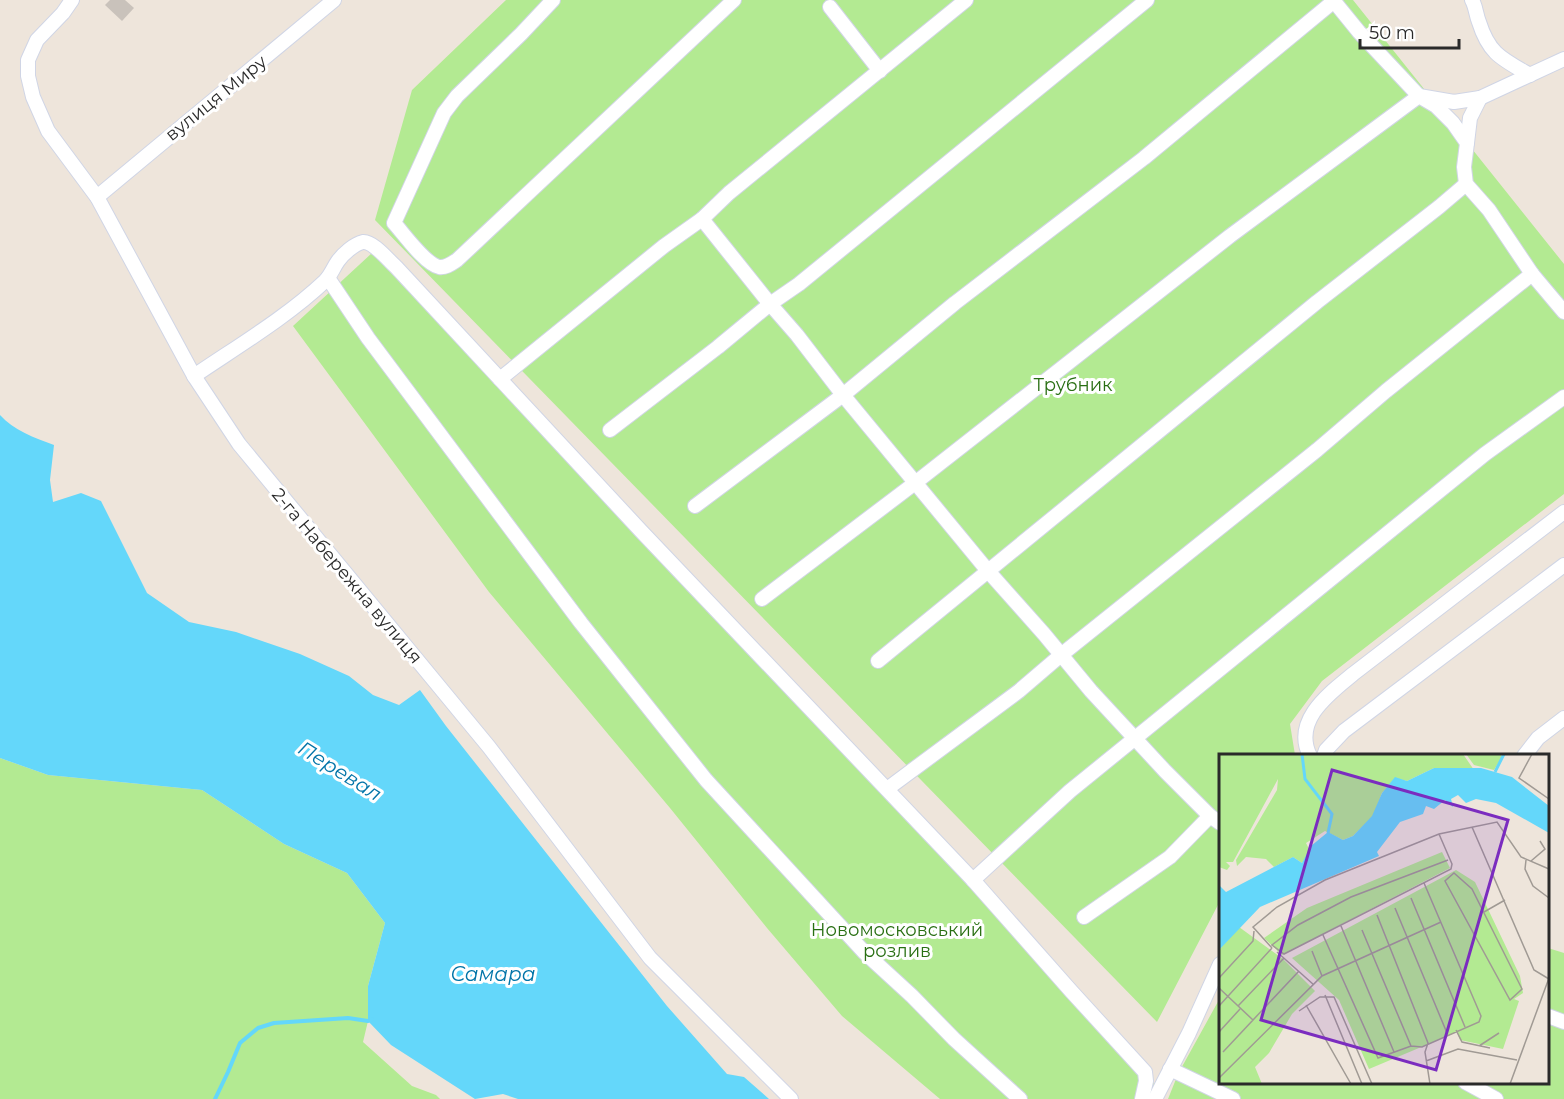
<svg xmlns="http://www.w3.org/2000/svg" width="1564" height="1099" font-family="Montserrat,sans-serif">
<rect width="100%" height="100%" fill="#eee5db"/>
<g fill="#b3ea92">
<polygon points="506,0 1353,0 1564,264 1564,494 1322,681 1290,724 1295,755 1220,756 1220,901 1157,1022 375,220 412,90"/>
<polygon points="372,253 901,810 1154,1084 1146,1099 940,1099 842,1016 767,928 670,808 489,592 293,326"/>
<polygon points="0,758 48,775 202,790 284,844 347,873 385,923 368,986 368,1021 363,1042 412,1086 436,1095 440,1099 0,1099"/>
<polygon points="1548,948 1564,953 1564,1099 1168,1099 1178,1074 1220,998 1220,1082 1548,1082"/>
</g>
<path fill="#64d7fa" d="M0,415C13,430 35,438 54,445L50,480L53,502L81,493L101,501L147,593L189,622L236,632L300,654L349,676L373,695L399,705L420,690L446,726L667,1006L727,1074L744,1077L769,1099H518L503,1094L475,1099L391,1045L368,1021V986L385,923L347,873L284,844L202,790L48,775L0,758Z"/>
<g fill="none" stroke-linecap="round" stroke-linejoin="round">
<polyline stroke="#64d7fa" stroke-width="4" points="215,1099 228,1072 240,1043 258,1028 274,1023 348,1018 368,1021 372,1019"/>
</g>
<polygon fill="#c9c2bb" points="110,0 125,0 134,8 122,21 105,5"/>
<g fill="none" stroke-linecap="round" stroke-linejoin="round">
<g stroke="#d0d5e5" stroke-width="16">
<g id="minor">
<polyline points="72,0 63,13 37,40 28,60 28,76 33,97 48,131 97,197 194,376 239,444 489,747 650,958 791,1099"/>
<path d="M553,0L521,34L457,96L444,113L394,223C404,234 425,264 439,267C446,268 451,264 457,260L734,0"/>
<polyline points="1333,0 1359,32 1419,96 1436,106 1453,123 1467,143 1464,167 1466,184 1489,210 1532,274 1564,312"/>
<path d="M1472,0C1476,7 1476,15 1479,22C1489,54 1502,59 1530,75"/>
<polyline points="830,7 880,71"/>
<polyline points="1467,143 1470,118 1480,98"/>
<polyline points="97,197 334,0"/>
<polyline points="702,219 770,304 797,335 843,395 988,571 1044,634 1091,691 1165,771 1210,816 1220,823"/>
<polyline points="328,278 368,338 581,623 706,780 864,952 912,996 954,1039 1020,1099"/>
<path d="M194,376C238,346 287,317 325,281C331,275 333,268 338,261C343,254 354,244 363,242C373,241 389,261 396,267L641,531L973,880L1071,991L1145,1072L1146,1081L1142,1099"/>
<polyline points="500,379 664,246 702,219 729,193 966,0"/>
<polyline points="610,430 718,347 770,304 799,284 1147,0"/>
<polyline points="695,506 843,395 955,303 1144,158 1334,1"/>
<polyline points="762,599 915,483 1230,236 1419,96 1454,102 1480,98 1564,59"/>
<polyline points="878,661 1317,302 1439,207 1466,184"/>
<path d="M1310,756C1292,720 1330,693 1353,674L1564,512"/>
<polyline points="1324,756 1326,750 1344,731 1564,565"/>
<polyline points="1524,756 1538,738 1564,718"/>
<polyline points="887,789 1019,691 1061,655 1317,450 1386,391 1532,274"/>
<polyline points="973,880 1070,791 1485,454 1564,397"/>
<polyline points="1084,917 1170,857 1210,816"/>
<polyline points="1548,1016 1564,1022"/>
<polyline points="1170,1069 1233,1099"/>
<polyline points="1465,1082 1496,1099"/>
<polyline points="1155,1099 1189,1033 1220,964"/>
</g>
</g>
<use href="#minor" stroke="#fff" stroke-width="14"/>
</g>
<g text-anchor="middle" stroke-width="6" stroke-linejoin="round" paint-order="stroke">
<g font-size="18" fill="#2a2a2a" stroke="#fff">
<text transform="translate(216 98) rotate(-39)" y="6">вулиця Миру</text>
<text transform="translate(347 576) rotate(50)" y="6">2-га Набережна вулиця</text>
</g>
<g font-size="18" fill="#296f13" stroke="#fff">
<text x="1073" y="391">Трубник</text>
<text x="897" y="936">Новомосковський<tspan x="897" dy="21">розлив</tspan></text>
</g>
<g font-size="20" font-style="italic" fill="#0174a8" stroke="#fff">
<text transform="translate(340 771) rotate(32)" y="7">Перевал</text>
<text x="493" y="981">Самара</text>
</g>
</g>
<g transform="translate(1219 754)">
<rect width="330" height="330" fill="#eee5db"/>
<path d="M0,0H244L255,16L215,14L188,27L176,24L163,39L154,62L134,82L124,86L106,77L87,89L91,97L83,109L74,103L55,113L47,105L27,103L18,112L17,106L58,36L59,25L14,108H7L11,112L8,116L0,113ZM247,0H282L283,3L275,16L255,11ZM223,98L231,114L63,201L45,184L88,154ZM237,116L256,128L301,222L304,239L295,245L300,247L284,295L241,286L238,278L150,315L120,246L73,204ZM20,173L64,205L96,237L73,260L50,299L36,313L43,330H0V196Z" fill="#b3ea92"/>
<path d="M215,14H262L293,23L330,52V79L277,49L257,45L247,49L239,41L232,45L234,53L226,46L215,55L207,52L204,60L181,68L158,98L160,102L41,153L0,196V131L7,138L74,103L83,109L92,92L109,78L124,86L134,82L153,62L163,39L176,23L188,27Z" fill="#64d7fa"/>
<path fill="none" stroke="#64d7fa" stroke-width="3" d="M83,0L86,25L113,60L109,79M276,18L285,0"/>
<path fill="none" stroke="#a09a94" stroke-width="1.5" d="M313,0L300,24L330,45M253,73L315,216L330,225M220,80L233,110L232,115L65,200L53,191L79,171L132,143L229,106M307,106L306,115L314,132L330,144M312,107L326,95L321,87M235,119L253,135L303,235L291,246L226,127ZM192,144L246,273M176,154L228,279M265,158L286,146M158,161L209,289L206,298L211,330M122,172L175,298M143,176L192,292M104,181L159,304L192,292L203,293L260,268L262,262L205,129M53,194L34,173L58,153L106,126L220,80L278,68L302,103L330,115M93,197L103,222M58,198L95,231M0,224L34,187L35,177M0,234L34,266M106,241L143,330M87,251L132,330M0,252L53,194M19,252L65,204M80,257L101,243H115L153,330M237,276L243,288L271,294M0,278L21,255M260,292L280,279M4,298L80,217M207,307L239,295L298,306M0,324L103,222L222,168M291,330L330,224"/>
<path fill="#7b2cbf" fill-opacity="0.15" stroke="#7b2cbf" stroke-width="3" d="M113,16L289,66L217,316L42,266Z"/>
<rect width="330" height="330" fill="none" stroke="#2a2a2a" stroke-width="3"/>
</g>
<path d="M1360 39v9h99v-9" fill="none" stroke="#2a2a2a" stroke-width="3"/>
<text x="1369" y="39" font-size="18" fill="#2a2a2a" stroke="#ffffff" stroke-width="4.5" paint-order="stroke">50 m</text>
</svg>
